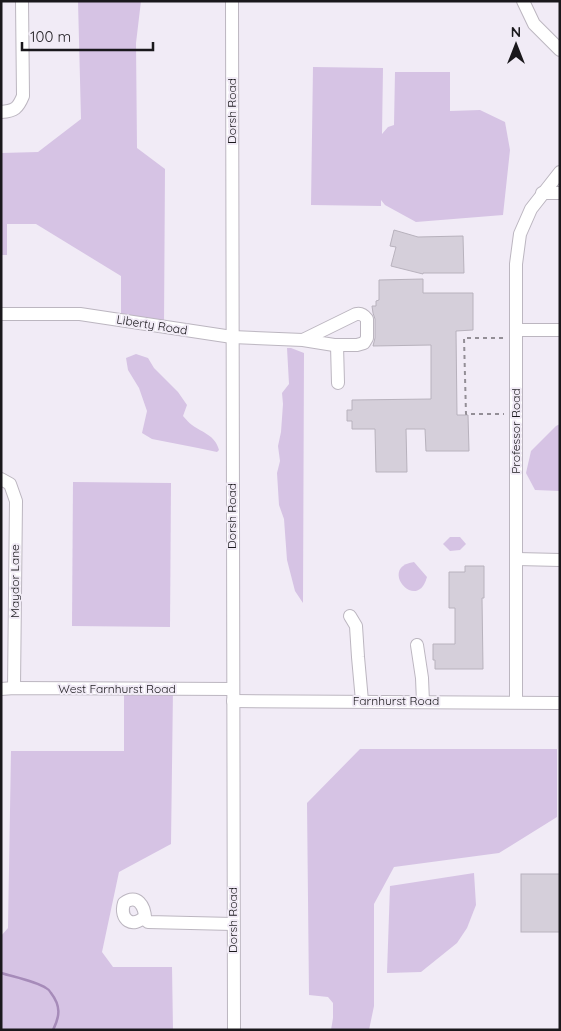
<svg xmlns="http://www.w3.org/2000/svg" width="561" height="1031" font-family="Quicksand,sans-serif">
<rect width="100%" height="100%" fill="#f1ebf6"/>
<g fill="#d6c3e4">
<polygon points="78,1 141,1 136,43 137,148 165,169 164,327 121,320 121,276 36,224 7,224 7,255 1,255 1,153 38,152 81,119"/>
<polygon points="313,67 383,68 382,134 388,127 394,125 395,72 450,72 450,111 480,110 505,122 510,150 503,215 416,222 385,205 381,200 381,206 311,205"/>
<polygon points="287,348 291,348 304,353 303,603 295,591 287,560 284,519 279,505 277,473 280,461 278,446 281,432 283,404 282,393 289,384"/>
<path d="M136,354L148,358L154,368L178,392L187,405L183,416C186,419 189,423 192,425C203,433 215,435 219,450L217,452L198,448L152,439L142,433L147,411L139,388L128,370L126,358Z"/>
<polygon points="560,424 560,491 535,490 526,473 531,451 556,426"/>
<polygon points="73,482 171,483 170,627 72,626"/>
<polygon points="450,537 460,537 466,544 460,550 450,551 443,544"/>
<path d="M414,562L427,577C417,614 377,567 414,562Z"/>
<polygon points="124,689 173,689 171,844 119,872 102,952 113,967 172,967 173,1030 1,1030 1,936 8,928 11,751 124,751"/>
<polygon points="360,749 557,749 557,817 499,853 394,867 374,904 374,1006 369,1030 331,1030 333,1018 333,1003 328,997 309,995 307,803"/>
<polygon points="474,873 476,905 467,928 457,943 421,972 387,973 390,886"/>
</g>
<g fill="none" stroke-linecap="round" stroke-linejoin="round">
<path stroke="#a68bb9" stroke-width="2.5" d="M1,973C14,977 35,981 46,988C48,989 50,991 51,993C61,1006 60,1016 53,1030"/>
</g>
<g fill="#d5cfda" stroke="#b8b2bd">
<polygon points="394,230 418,237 463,236 464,273 423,273 423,274 391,266 396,247 390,246"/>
<polygon points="423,279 423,293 473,293 473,330 456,331 457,415 468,415 469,451 426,451 425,429 406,429 407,472 376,472 375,429 352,429 352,421 347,421 347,410 352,410 352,400 431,399 431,345 373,346 375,338 375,319 373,313 372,306 376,306 376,301 379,300 379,280"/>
<polygon points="465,566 484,566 484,598 482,598 483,669 435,669 435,660 433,660 433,644 455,644 455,608 449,608 449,572 465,572"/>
<rect x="521" y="874" width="39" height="58"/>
</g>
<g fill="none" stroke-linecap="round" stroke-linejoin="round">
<g stroke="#bcb6c0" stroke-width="14">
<g id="minor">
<polyline points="232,1 234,1030"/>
<polyline points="523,1 534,24 560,50"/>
<path d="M1,112C15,111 18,108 23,96L22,1"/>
<polyline points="542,193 560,193"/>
<path d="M1,314H80L232,337L303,340L334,345H357L364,343L367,338V319C364,315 360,313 356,314L303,340"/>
<polyline points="516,330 560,330"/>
<polyline points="337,345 338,383"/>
<polyline points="1,479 10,484 16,501 14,688"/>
<polyline points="517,559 560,560"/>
<polyline points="350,616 356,626 358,657 362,701"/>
<polyline points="417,645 422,678 423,702"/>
<polyline points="1,689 14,688 233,689"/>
<polyline points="233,701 560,703"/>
<polyline points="516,702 516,264 520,234 531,209 560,172"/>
<path d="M145,916C133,929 119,920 124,903C137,893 145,906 145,919L148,922L233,924"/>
</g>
</g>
<polyline stroke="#938e96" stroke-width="2" stroke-dasharray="4 4" stroke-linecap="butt" points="503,338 464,338 466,414 504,414"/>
<use href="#minor" stroke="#fff" stroke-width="12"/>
</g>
<g text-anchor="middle" stroke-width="4" stroke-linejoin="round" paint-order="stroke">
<g font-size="12" fill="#1a181c" stroke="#f1ebf6">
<text transform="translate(232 111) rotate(-90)" y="4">Dorsh Road</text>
<text transform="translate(152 325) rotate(9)" y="4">Liberty Road</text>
<text transform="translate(516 431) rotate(-90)" y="4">Professor Road</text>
<text transform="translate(232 516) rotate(-90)" y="4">Dorsh Road</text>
<text transform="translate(15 581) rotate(-90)" y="4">Maydor Lane</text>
<text x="117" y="693">West Farnhurst Road</text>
<text x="396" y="705">Farnhurst Road</text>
<text transform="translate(233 920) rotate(-90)" y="4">Dorsh Road</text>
</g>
</g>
<rect width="561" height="1031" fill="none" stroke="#1a181c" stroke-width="5"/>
<g transform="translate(516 45)" stroke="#f1ebf6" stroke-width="4" paint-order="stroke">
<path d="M0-4L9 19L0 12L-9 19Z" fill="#1a181c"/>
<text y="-8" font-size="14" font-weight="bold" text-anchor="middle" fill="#1a181c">N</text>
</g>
<path d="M22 42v8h131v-8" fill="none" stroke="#1a181c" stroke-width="2.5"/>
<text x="30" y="42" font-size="15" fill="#1a181c" stroke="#f1ebf6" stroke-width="4" paint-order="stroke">100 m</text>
</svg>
